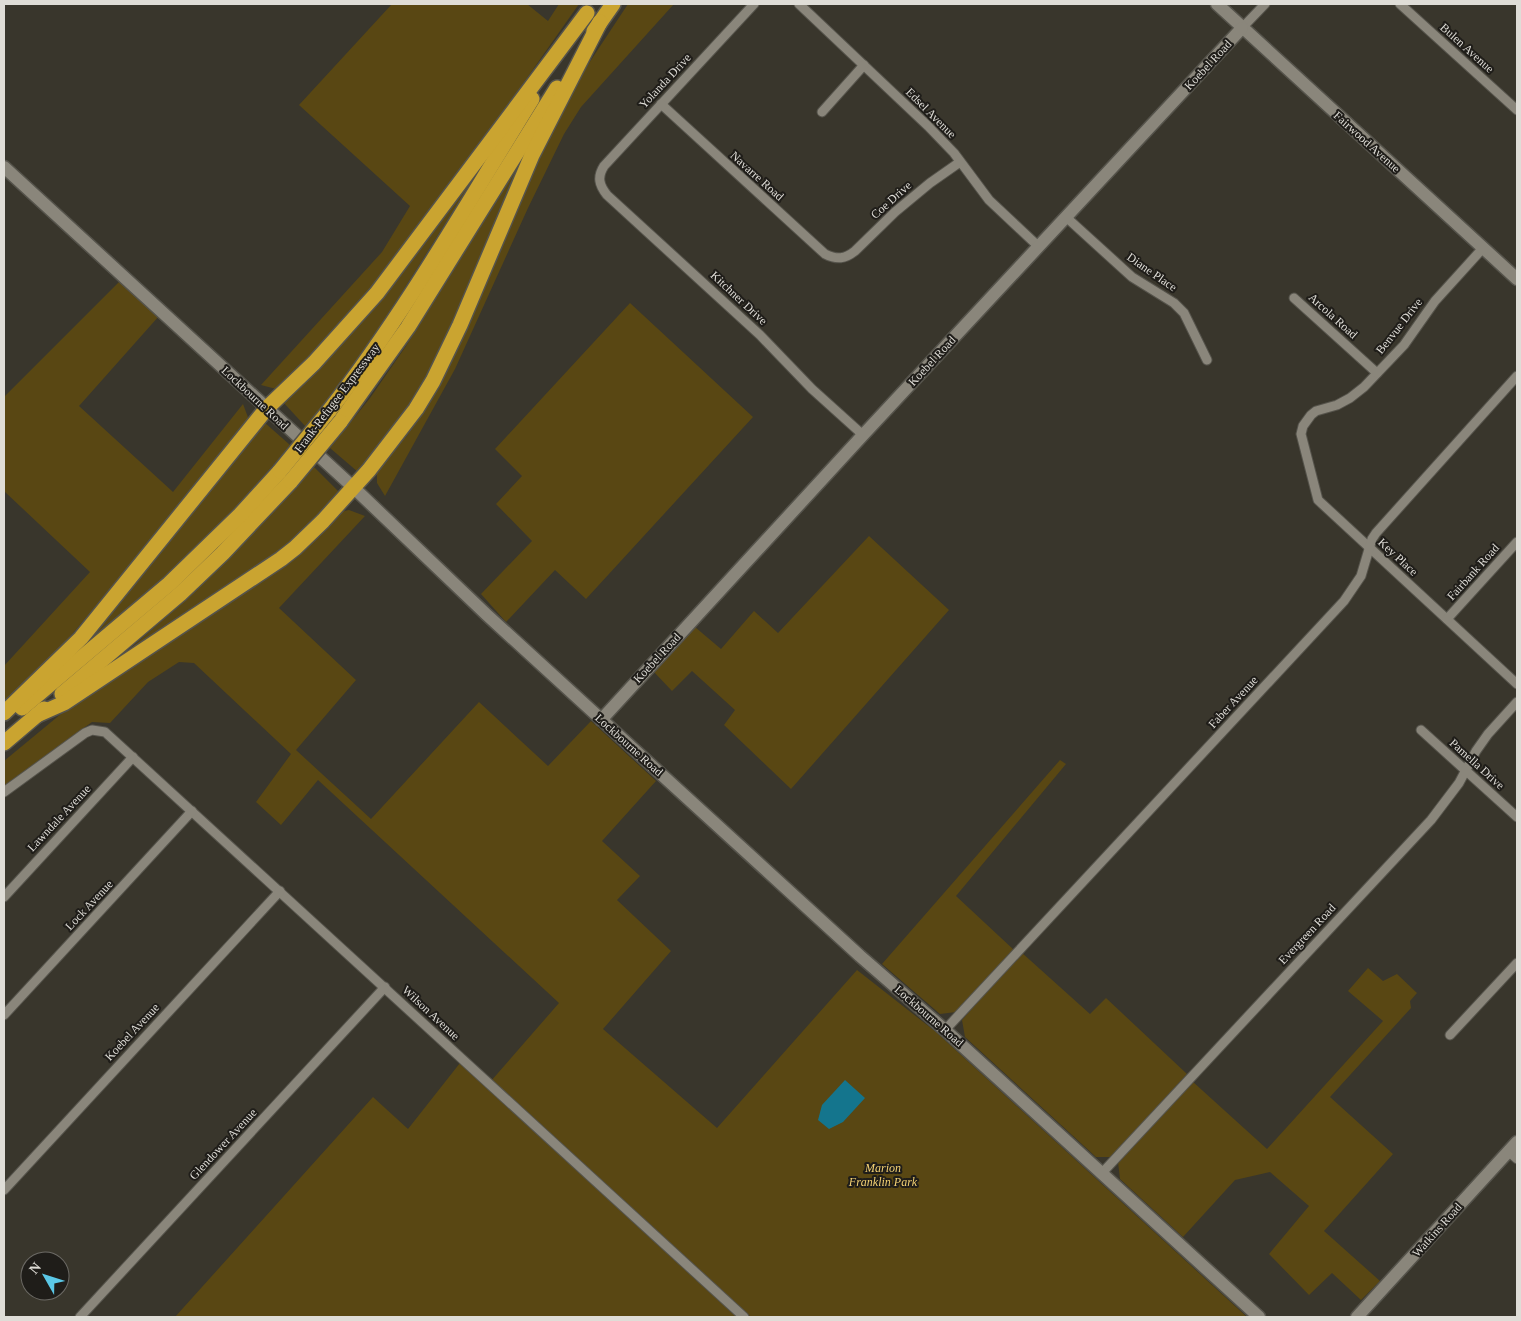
<svg xmlns="http://www.w3.org/2000/svg" width="1521" height="1321" font-family="Georgia,serif">
<rect width="100%" height="100%" fill="#39362c"/>
<g fill="#594713">
<polygon points="392,4 527,4 548,21 559,4 579,4 475,152 402,252 318,349 276,389 261,385 382,252 410,206 299,105"/>
<polygon points="628,4 674,4 581,107 564,134 528,208 455,369 385,496 377,483 377,472 379,465 406,437 417,420 454,352 546,136 587,66"/>
<polygon points="523,159 442,351 402,422 358,472 330,448 370,398 406,346"/>
<polygon points="481,162 483,164 361,357 306,427 283,402"/>
<polygon points="120,281 159,316 79,406 173,492 243,404 249,420 245,430 62,646 4,701 4,666 90,572 4,491 4,397"/>
<polygon points="630,303 753,417 586,599 555,570 506,622 481,594 532,541 496,504 522,476 495,449"/>
<path d="M264,422L290,445C248,497 201,546 151,590C122,615 92,639 63,663Z"/>
<path d="M314,467L339,492L315,521L283,550L126,656L124,654C193,594 254,536 314,467Z"/>
<polygon points="349,510 365,516 279,608 356,680 296,750 371,819 479,702 548,766 591,721 656,781 602,841 640,876 617,900 671,951 603,1029 717,1128 857,970 936,1032 1247,1317 751,1317 491,1081 559,1003 318,780 281,825 256,802 291,754 194,663 179,662 148,682 110,723 92,722 4,786 4,761 79,699 340,512"/>
<polygon points="869,536 949,610 791,789 724,725 735,710 692,671 672,691 654,672 695,627 721,649 754,611 778,633"/>
<polygon points="1060,760 1066,764 956,896 1014,950 956,1012 940,1014 882,964"/>
<polygon points="1021,952 1090,1014 1106,998 1187,1074 1111,1157 1096,1157 965,1037 962,1020"/>
<polygon points="1368,968 1383,981 1397,974 1417,993 1410,1001 1411,1008 1330,1097 1393,1154 1324,1231 1380,1281 1361,1300 1332,1273 1309,1295 1269,1254 1309,1206 1270,1172 1235,1180 1183,1237 1120,1179 1118,1162 1192,1081 1267,1149 1383,1021 1348,991"/>
<polygon points="460,1063 741,1317 175,1317 373,1097 408,1129"/>
</g>
<polygon fill="#14758d" points="845,1080 865,1098 843,1122 829,1129 818,1120 822,1105"/>
<g fill="none" stroke-linecap="round" stroke-linejoin="round">
<g stroke="#55534b" stroke-width="11">
<g id="street">
<path d="M754,4L604,166C597,177 599,185 607,195L760,335L812,389L863,435"/>
<polyline points="799,4 928,126 954,153 989,200 1038,246"/>
<polyline points="1400,4 1517,110"/>
<polyline points="1242,28 1265,4"/>
<path d="M661,104L825,254C837,260 845,259 855,251L895,212L930,183L960,162"/>
<polyline points="822,112 864,65"/>
<polyline points="1066,217 1132,277 1174,303 1184,313 1207,360"/>
<polyline points="1483,248 1435,301 1404,345 1364,387 1350,398 1337,405 1316,411 1311,415 1303,426 1301,434 1318,500 1517,684"/>
<polyline points="1294,298 1377,373"/>
<polyline points="1447,619 1517,542"/>
<polyline points="1421,730 1517,817"/>
<polyline points="4,792 85,733 92,730 105,732 744,1317"/>
<polyline points="4,897 133,757"/>
<polyline points="4,1015 192,811"/>
<polyline points="945,1030 1344,601 1361,576 1372,539 1376,533 1517,376"/>
<polyline points="1450,1035 1517,963"/>
<polyline points="1508,1151 1517,1159"/>
<polyline points="1102,1173 1431,820 1459,783 1476,751 1488,734 1517,702"/>
<polyline points="4,1190 280,891"/>
<polyline points="80,1317 385,987"/>
</g>
</g>
<g stroke="#55534b" stroke-width="15">
<g id="secondary">
<polyline points="1217,4 1517,279"/>
<polyline points="4,167 353,487 487,615 860,956 945,1030 1259,1317"/>
<polyline points="601,720 863,435 1242,28"/>
<polyline points="1357,1317 1517,1142"/>
</g>
</g>
<g stroke="#55534b" stroke-width="18">
<g id="highway">
<polyline points="594,31 613,4"/>
<path d="M329,411C405,313 467,204 532,99"/>
<polyline points="340,422 408,327 557,88"/>
<polyline points="62,694 180,594 223,553 291,481"/>
<polyline points="22,708 169,584 239,516 280,471"/>
<polyline points="4,713 81,638 267,408 314,363 377,293 587,13"/>
<polyline points="37,715 64,703 281,559 295,548 323,521 369,470 416,409 433,381 460,325 532,155 600,22"/>
<polyline points="4,743 44,709"/>
</g>
</g>
<use href="#street" stroke="#8a867b" stroke-width="9"/>
<use href="#secondary" stroke="#8a867b" stroke-width="12"/>
<use href="#highway" stroke="#caa430" stroke-width="15"/>
<g stroke="#55534b" stroke-width="18" stroke-linecap="butt">
<g id="highway-bridge">
<polyline points="280,471 329,411"/>
<polyline points="291,481 340,422"/>
</g>
</g>
<use href="#highway-bridge" stroke="#caa430" stroke-width="15"/>
</g>
<g text-anchor="middle" stroke-width="4" stroke-linejoin="round" paint-order="stroke">
<g font-size="12" fill="#dfddd7" stroke="#1f1d19">
<text transform="translate(1467 48) rotate(42)" y="4">Bulen Avenue</text>
<text transform="translate(1208 65) rotate(-47)" y="4">Koebel Road</text>
<text transform="translate(665 81) rotate(-47)" y="4">Yolanda Drive</text>
<text transform="translate(931 113) rotate(45)" y="4">Edsel Avenue</text>
<text transform="translate(1367 142) rotate(42)" y="4">Fairwood Avenue</text>
<text transform="translate(757 176) rotate(42)" y="4">Navarre Road</text>
<text transform="translate(891 200) rotate(-42)" y="4">Coe Drive</text>
<text transform="translate(1152 272) rotate(35)" y="4">Diane Place</text>
<text transform="translate(739 298) rotate(43)" y="4">Kitchner Drive</text>
<text transform="translate(1333 316) rotate(42)" y="4">Arcola Road</text>
<text transform="translate(1399 326) rotate(-52)" y="4">Benvue Drive</text>
<text transform="translate(932 361) rotate(-47)" y="4">Koebel Road</text>
<text transform="translate(255 398) rotate(43)" y="4">Lockbourne Road</text>
<text transform="translate(337 398) rotate(-53)" y="4">Frank-Refugee Expressway</text>
<text transform="translate(1398 557) rotate(43)" y="4">Key Place</text>
<text transform="translate(1473 572) rotate(-48)" y="4">Fairbank Road</text>
<text transform="translate(657 658) rotate(-47)" y="4">Koebel Road</text>
<text transform="translate(1233 702) rotate(-47)" y="4">Faber Avenue</text>
<text transform="translate(629 745) rotate(42)" y="4">Lockbourne Road</text>
<text transform="translate(1477 764) rotate(42)" y="4">Pamella Drive</text>
<text transform="translate(59 818) rotate(-47)" y="4">Lawndale Avenue</text>
<text transform="translate(89 905) rotate(-47)" y="4">Lock Avenue</text>
<text transform="translate(1307 934) rotate(-47)" y="4">Evergreen Road</text>
<text transform="translate(431 1013) rotate(43)" y="4">Wilson Avenue</text>
<text transform="translate(929 1016) rotate(41)" y="4">Lockbourne Road</text>
<text transform="translate(132 1032) rotate(-47)" y="4">Koebel Avenue</text>
<text transform="translate(223 1144) rotate(-47)" y="4">Glendower Avenue</text>
<text transform="translate(1437 1230) rotate(-48)" y="4">Watkins Road</text>
</g>
<g font-size="12" font-style="italic" fill="#f3d173" stroke="#1f1d19">
<text x="883" y="1172">Marion<tspan x="883" dy="14">Franklin Park</tspan></text>
</g>
</g>
<rect width="1521" height="1321" fill="none" stroke="#dfddd7" stroke-width="10"/>
<g transform="translate(45 1276) rotate(309)"><circle r="24" fill="#1f1d19" stroke="#6c6a65"/>
<path d="M0-4L9 19L0 12L-9 19Z" fill="#5bc8e7"/>
<text y="-8" font-size="14" font-weight="bold" text-anchor="middle" fill="#dfddd7">N</text>
</g>
</svg>
